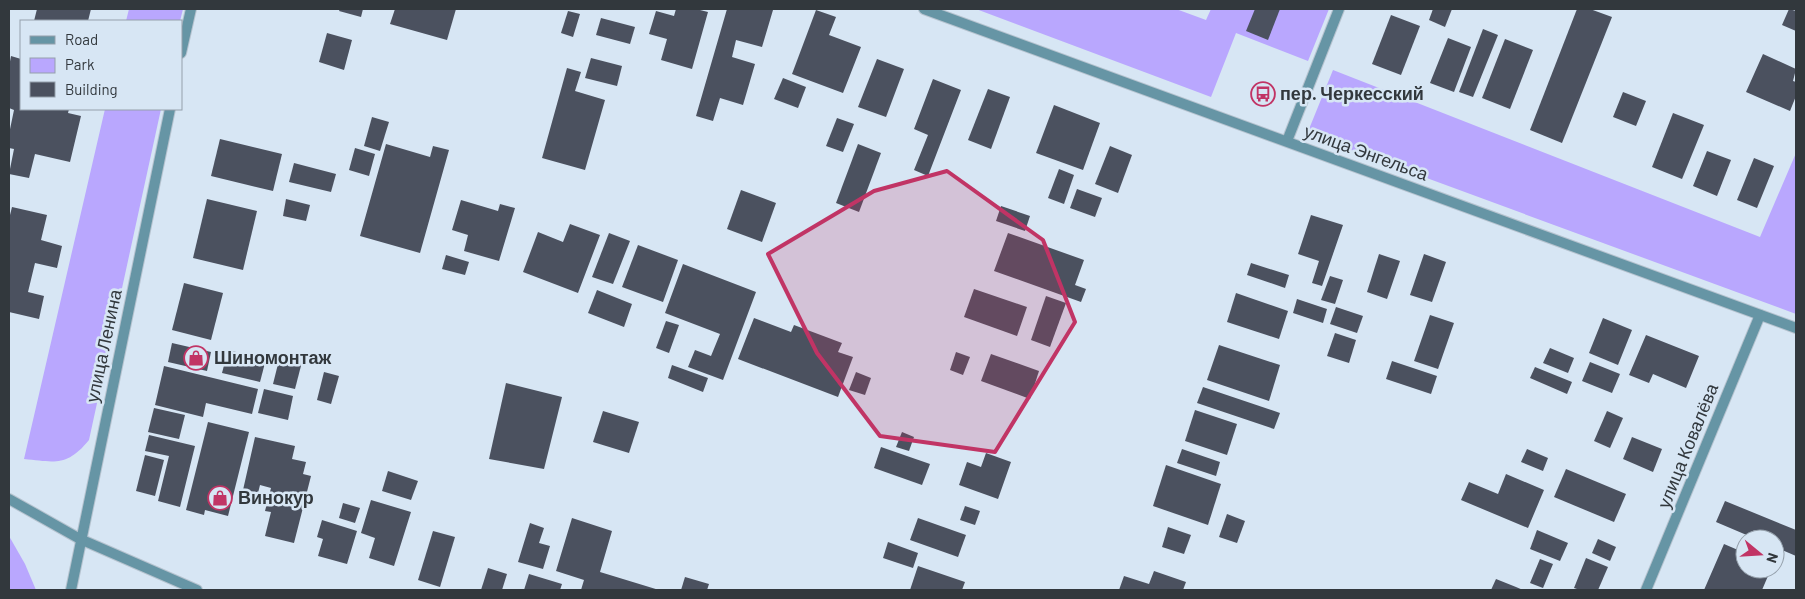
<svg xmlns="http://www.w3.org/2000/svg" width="1805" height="599" font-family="Barlow,sans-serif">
<rect width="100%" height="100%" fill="#d7e6f4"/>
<g fill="#b9a7fe">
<polygon points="129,9 183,9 180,21 126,21"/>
<polygon points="976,9 1176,9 1206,20 1211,9 1329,9 1308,61 1236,33 1211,97"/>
<polygon points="1333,70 1760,237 1796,153 1796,314 1307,134"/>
<path d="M105,109H161L89,440C67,467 55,462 24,459Z"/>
<polygon points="9,536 25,564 36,590 9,590"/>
</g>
<g fill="#4b515f">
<polygon points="37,9 91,9 88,21 34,21"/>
<polygon points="340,9 363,9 361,17 339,11"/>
<polygon points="395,9 456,9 447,40 390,24"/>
<polygon points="676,9 696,9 708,12 692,69 661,60 667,39 649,34 656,11 674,16"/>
<polygon points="727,9 773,10 762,47 736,40 732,57 755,64 743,105 720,98 713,121 696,116"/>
<polygon points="1255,9 1280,9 1268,40 1246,31"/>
<polygon points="1433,9 1452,9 1445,27 1429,20"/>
<polygon points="1577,9 1590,9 1612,17 1562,143 1530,130"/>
<polygon points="1789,9 1796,11 1796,31 1782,25"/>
<polygon points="816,10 836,17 829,35 861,47 843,93 792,74"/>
<polygon points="568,11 580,14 573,37 561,33"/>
<polygon points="1391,15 1420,26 1401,75 1372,64"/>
<polygon points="601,18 635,27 630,44 596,35"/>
<polygon points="1483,29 1498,35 1473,97 1459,92"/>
<polygon points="327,33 352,40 344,70 319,62"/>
<polygon points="1448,38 1471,47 1454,92 1430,83"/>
<polygon points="1505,39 1533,50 1510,109 1482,98"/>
<polygon points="1763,54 1796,69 1793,81 1796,82 1796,96 1790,111 1746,92"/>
<polygon points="11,56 21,59 21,109 69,109 68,113 81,116 70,162 35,154 29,178 9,174 14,149 9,148 9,134 14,110 9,108 9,67"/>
<polygon points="591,58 622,66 617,86 585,78"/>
<polygon points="877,59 904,69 886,117 858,107"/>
<polygon points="567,68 581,72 575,91 605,100 585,170 542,158"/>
<polygon points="783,78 806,87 798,108 774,99"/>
<polygon points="933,79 961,90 928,176 914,170 928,135 914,129"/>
<polygon points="988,89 1010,97 991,149 968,140"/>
<polygon points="1623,92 1646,101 1636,126 1613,117"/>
<polygon points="1054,105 1100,123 1083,170 1036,153"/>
<polygon points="1673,113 1704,125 1682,179 1652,167"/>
<polygon points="372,117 389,122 380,151 364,146"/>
<polygon points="837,118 854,124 843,152 826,146"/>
<polygon points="220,139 282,154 273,191 211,176"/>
<polygon points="386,144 430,157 433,146 449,150 420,253 360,236"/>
<polygon points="858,144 881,153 859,212 836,203"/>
<polygon points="1110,146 1132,155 1118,193 1095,184"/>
<polygon points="355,148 375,154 369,176 349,170"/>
<polygon points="1707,151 1731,160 1717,196 1693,186"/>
<polygon points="1754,158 1774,166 1757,208 1737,200"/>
<polygon points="294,163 336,174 331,192 289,182"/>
<polygon points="1059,169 1074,175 1064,204 1048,198"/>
<polygon points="1077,189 1102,198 1095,217 1070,208"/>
<polygon points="741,190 776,203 762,242 727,229"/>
<polygon points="207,199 257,211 243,270 193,258"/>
<polygon points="286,199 310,205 306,221 283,216"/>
<polygon points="461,200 498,211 500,204 515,208 499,261 464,251 468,235 452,230"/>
<polygon points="1001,206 1030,216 1025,231 996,221"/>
<polygon points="12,207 47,215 41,240 62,246 57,268 35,263 28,292 44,296 39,319 9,312 9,219"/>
<polygon points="1311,215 1343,225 1322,286 1312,283 1319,261 1298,254"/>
<polygon points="570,224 600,235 578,293 523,272 538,232 563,242"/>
<polygon points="609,233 630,241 613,284 592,277"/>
<polygon points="1008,233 1084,260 1075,285 1086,289 1081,302 994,271"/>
<polygon points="638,245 678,260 663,302 622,287"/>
<polygon points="1379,254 1400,261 1387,299 1367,292"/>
<polygon points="1424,254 1446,262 1432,302 1410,295"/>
<polygon points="446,255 469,262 465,275 442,269"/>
<polygon points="1251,263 1289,275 1285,288 1247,275"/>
<polygon points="683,264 756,292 723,380 688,367 695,350 711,356 720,334 665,313"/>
<polygon points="1330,276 1343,280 1335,304 1321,300"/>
<polygon points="184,283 223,293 211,340 172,330"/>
<polygon points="974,289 1027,307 1017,336 964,317"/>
<polygon points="597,290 632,304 624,327 588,313"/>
<polygon points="1236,293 1288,311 1279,339 1227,322"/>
<polygon points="1046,296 1066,303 1050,347 1031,340"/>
<polygon points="1297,299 1327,309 1323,323 1293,313"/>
<polygon points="1336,307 1363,316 1357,333 1330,324"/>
<polygon points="1430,315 1454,323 1438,369 1414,361"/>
<polygon points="754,318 791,332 794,325 842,343 838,352 853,357 838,397 738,359"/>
<polygon points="1603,318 1632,330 1618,365 1589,353"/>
<polygon points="666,321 679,325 669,353 656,348"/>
<polygon points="1335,333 1356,340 1349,363 1327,356"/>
<polygon points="1646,335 1699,356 1686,388 1653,374 1649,383 1629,375"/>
<polygon points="172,343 211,352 207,371 168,362"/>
<polygon points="1219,345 1280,365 1269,401 1207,380"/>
<polygon points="1550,348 1574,358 1568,373 1543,363"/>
<polygon points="228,350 266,359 260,382 222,373"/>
<polygon points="281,352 303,358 295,389 273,384"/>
<polygon points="956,352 970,357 963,375 950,370"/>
<polygon points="991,354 1039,371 1030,399 981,381"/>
<polygon points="1392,361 1437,376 1431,394 1386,379"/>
<polygon points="1590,362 1620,374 1612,393 1582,381"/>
<polygon points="672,365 708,378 703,392 668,378"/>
<polygon points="164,366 258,389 252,414 206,403 203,417 155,405"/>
<polygon points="1535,367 1572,382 1567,394 1530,378"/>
<polygon points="324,372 339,376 331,404 317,400"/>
<polygon points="856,372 871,378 865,395 849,390"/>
<polygon points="506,383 562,397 544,469 489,459"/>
<polygon points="1203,387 1280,413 1274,429 1197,403"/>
<polygon points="264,389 293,396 288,420 258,413"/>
<polygon points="154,408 185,415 179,439 148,432"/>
<polygon points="1195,410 1237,424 1227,455 1185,441"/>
<polygon points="603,411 639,422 629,453 593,442"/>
<polygon points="1607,411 1623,418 1610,448 1594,441"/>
<polygon points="208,422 249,432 228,516 205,510 204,515 186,510"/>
<polygon points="902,432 914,437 909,451 896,447"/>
<polygon points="149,435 195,446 180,507 158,501 169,456 145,451"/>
<polygon points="255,437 295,446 292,459 306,462 303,474 311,476 294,543 265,536 271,512 265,511 271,488 260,485 258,493 243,490"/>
<polygon points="1632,437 1662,449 1653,472 1623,459"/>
<polygon points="881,447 930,464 922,485 874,468"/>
<polygon points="1182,449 1220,462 1216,476 1177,463"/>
<polygon points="1527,449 1548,458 1543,471 1521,462"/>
<polygon points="986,453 1011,462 998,499 959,485 967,462 981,467"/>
<polygon points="145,455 164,460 155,496 136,491"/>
<polygon points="1166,465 1221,484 1208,525 1153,506"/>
<polygon points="1566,469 1626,494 1614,522 1554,497"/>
<polygon points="388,471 418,481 411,500 382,491"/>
<polygon points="1506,474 1544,490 1528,528 1461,500 1469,482 1498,494"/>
<polygon points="371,500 411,512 394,566 369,558 375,538 361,533"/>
<polygon points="1725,501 1796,530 1796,556 1775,547 1775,539 1756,539 1716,522"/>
<polygon points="343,503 360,508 355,523 339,518"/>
<polygon points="965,506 980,511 975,525 960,520"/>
<polygon points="1227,514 1245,521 1237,543 1219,537"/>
<polygon points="572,518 612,531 600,572 659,590 581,590 584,580 556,571"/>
<polygon points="918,518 966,535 958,557 910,540"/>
<polygon points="322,520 357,531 347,564 318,556 323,539 317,537"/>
<polygon points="530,523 544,528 539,543 550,546 543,569 518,562"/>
<polygon points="1168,527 1191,535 1184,554 1162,547"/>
<polygon points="1537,530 1568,543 1560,561 1530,549"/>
<polygon points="433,531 455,537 440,587 418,580"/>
<polygon points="1598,539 1616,547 1610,561 1592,553"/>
<polygon points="888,542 918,553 913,568 883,558"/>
<polygon points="1724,544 1745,553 1745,569 1771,569 1762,590 1704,590"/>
<polygon points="1586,558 1608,567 1598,590 1580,590 1574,588"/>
<polygon points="1540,559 1553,564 1543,588 1530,583"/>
<polygon points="918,566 965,582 962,590 910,590"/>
<polygon points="488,568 507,574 502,590 481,590"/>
<polygon points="1154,571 1186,582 1183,590 1119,590 1124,576 1149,584"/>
<polygon points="529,574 562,584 560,590 524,590"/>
<polygon points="685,577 709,584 707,590 681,590"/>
<polygon points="1496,579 1516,587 1523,590 1491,590"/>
</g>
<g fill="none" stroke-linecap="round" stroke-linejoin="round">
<g stroke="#b6c3cf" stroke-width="12">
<g id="minor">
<polyline points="1287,141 1339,9"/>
<polyline points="80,539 197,590"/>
<polyline points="1646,590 1760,315"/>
</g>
</g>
<g stroke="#b6c3cf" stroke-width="12">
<g id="tertiary">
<polyline points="924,9 1796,328"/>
<polyline points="181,53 191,9"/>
<polyline points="9,499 80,539"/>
<polyline points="71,590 170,109"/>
</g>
</g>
<use href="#minor" stroke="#6695a5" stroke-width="10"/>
<use href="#tertiary" stroke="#6695a5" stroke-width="10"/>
</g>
<path fill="#c13465" fill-opacity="0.2" stroke="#c13465" stroke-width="4" stroke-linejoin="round" d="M947,171L1043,240L1075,322L995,452L880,436L817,353L768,254L874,191Z"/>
<defs>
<g id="bus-ring" transform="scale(1.25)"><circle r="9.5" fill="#d7e6f4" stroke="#c13465" stroke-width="1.5"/><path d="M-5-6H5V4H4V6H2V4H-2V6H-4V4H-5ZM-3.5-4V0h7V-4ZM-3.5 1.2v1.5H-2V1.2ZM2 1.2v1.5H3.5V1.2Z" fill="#c13465"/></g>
<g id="shop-ring" transform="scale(1.25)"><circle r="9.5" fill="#d7e6f4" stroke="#c13465" stroke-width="1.5"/><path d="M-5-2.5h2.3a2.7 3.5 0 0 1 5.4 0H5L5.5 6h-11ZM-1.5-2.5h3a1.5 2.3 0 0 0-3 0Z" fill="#c13465"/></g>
</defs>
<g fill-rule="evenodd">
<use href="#bus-ring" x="1263" y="94"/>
<use href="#shop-ring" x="196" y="358"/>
<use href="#shop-ring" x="220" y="498"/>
</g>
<g text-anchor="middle" stroke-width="5" stroke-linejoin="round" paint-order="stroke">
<g font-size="18" font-weight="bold" fill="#32383d" stroke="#d7e6f4" text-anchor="start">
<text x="1280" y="100">пер. Черкесский</text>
<text x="214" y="364">Шиномонтаж</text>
<text x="238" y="504">Винокур</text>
</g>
<g font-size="18" fill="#32383d" stroke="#d7e6f4">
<text transform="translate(1366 153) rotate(20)" y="6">улица Энгельса</text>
<text transform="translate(104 346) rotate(-78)" y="6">улица Ленина</text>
<text transform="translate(1688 446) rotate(-68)" y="6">улица Ковалёва</text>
</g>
</g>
<rect width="1805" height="599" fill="none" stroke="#32383d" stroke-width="20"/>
<rect x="20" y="20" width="162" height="90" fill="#d7e6f4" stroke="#95a0ab"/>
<rect x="30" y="36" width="25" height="8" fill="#6695a5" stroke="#95a0ab"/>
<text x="65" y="45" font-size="15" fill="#32383d">Road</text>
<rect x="30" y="58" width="25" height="15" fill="#b9a7fe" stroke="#95a0ab"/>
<text x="65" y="70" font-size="15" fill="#32383d">Park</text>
<rect x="30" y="82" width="25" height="15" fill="#4b515f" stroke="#95a0ab"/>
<text x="65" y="95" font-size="15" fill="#32383d">Building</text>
<g transform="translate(1760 554) rotate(108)"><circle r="24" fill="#d7e6f4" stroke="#95a0ab"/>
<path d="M0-4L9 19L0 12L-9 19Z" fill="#c13465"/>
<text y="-8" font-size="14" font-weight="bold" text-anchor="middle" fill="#32383d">N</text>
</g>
</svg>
